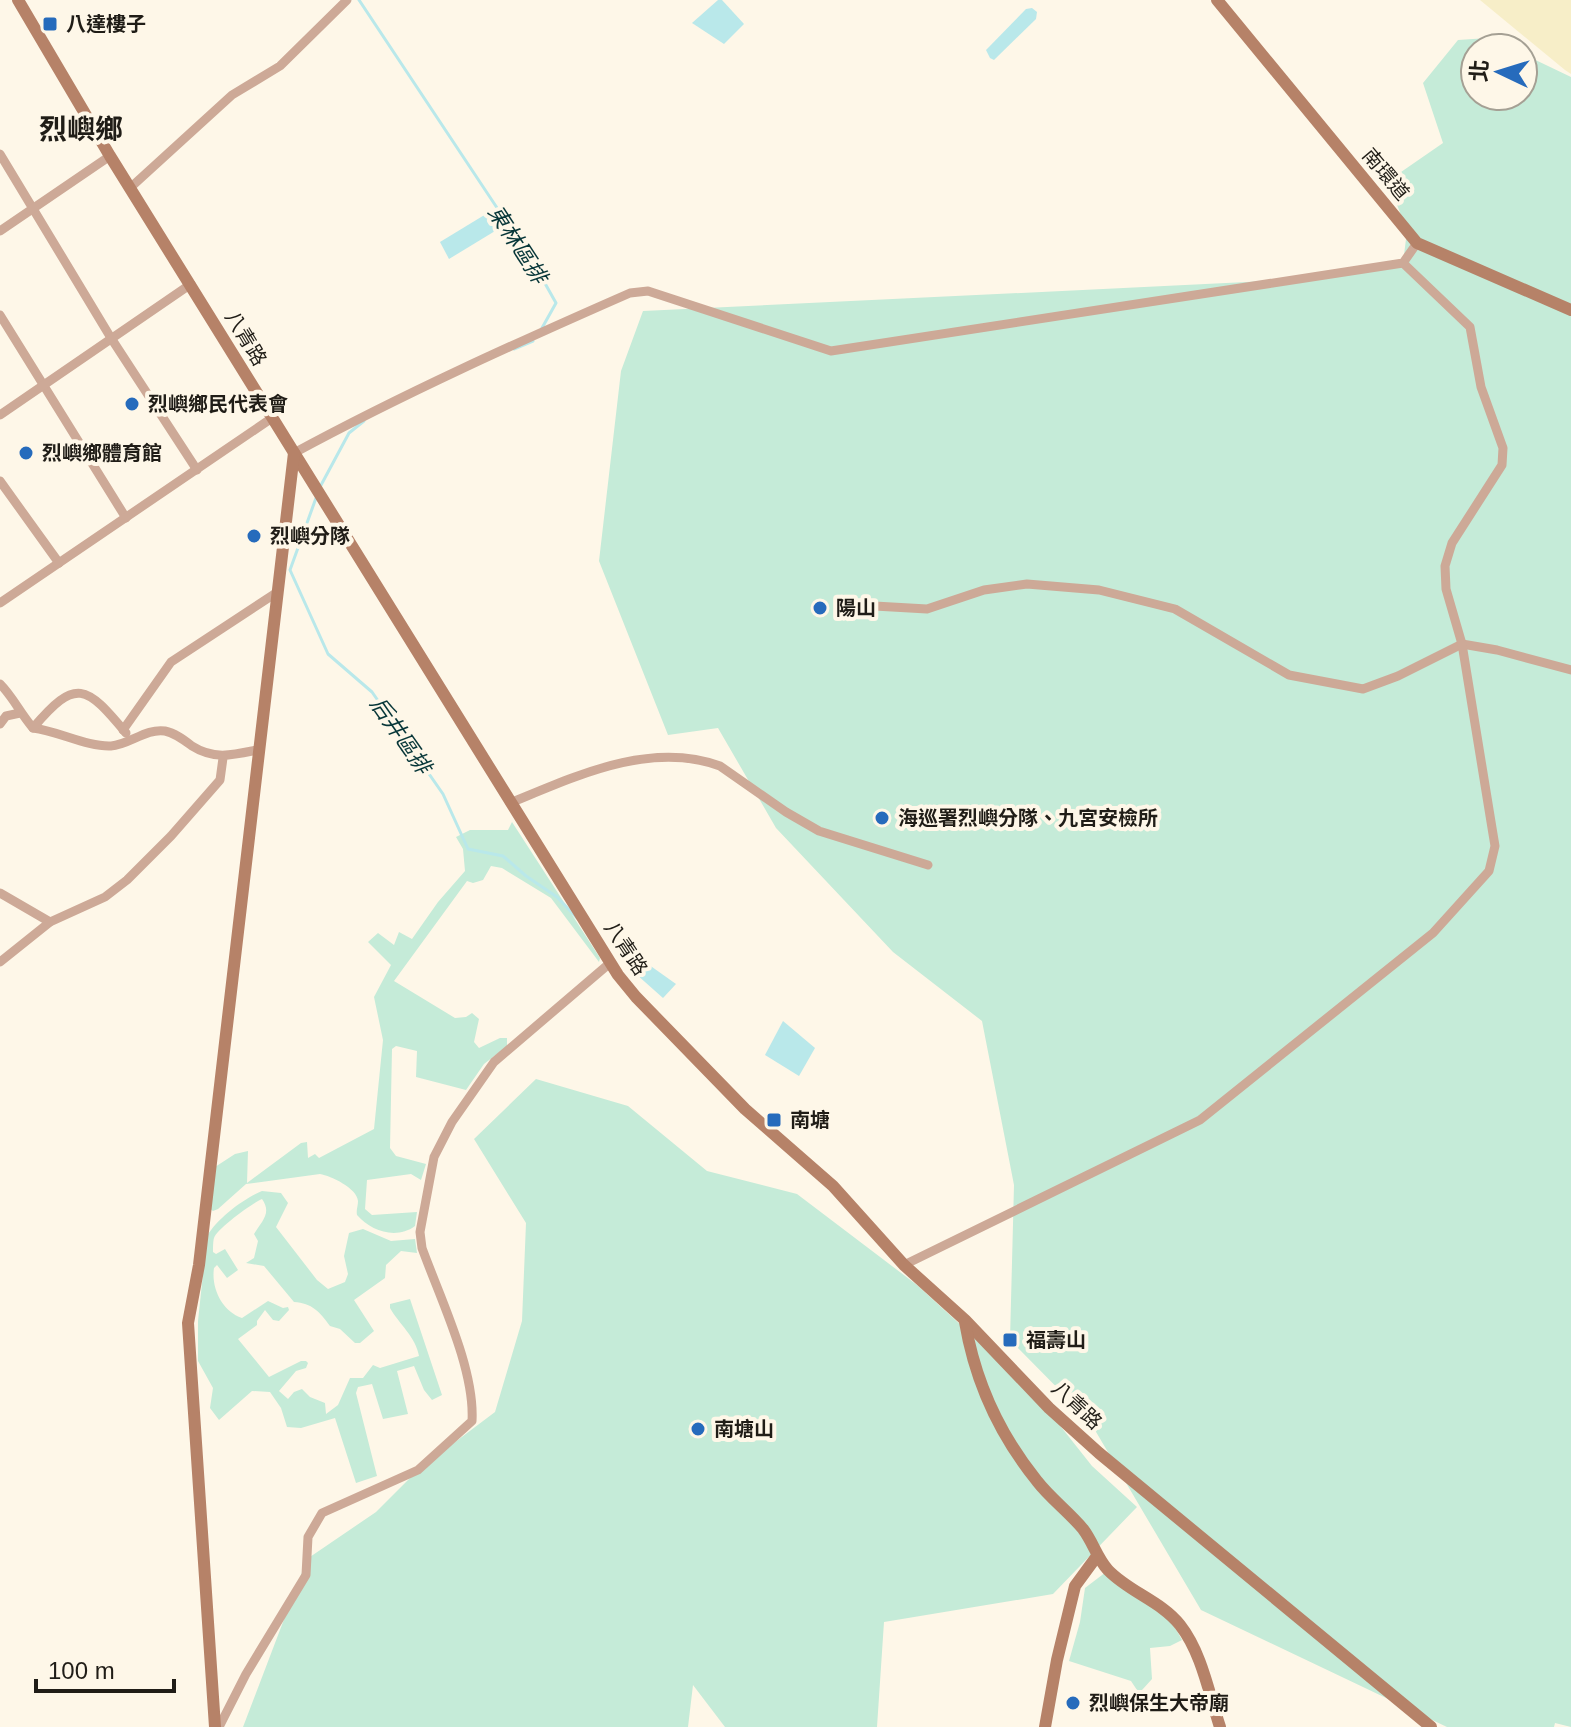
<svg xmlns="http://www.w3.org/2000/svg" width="1571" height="1727" font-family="Arial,'Noto Sans TC',sans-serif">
<rect width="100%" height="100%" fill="#fef7e8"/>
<g fill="#c5ebd8">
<polygon points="1488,38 1510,48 1475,48 1475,96 1523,96 1523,54 1571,77 1571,1727 1555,1723 1554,1727 1447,1727 1201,1610 1089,1420 1010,1340 1014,1185 982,1021 893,952 776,828 718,728 668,735 599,561 621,371 643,311 1290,280 1403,263 1407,231 1388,181 1443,143 1423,83 1458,40"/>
<path d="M512,822L600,958L599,962L551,898L502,868L491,866L483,880L473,883L467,881L394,981L455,1018L466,1017L472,1013L479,1019L474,1042L479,1048L500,1038H507V1046L484,1064L466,1090L416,1077L417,1051L396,1046L392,1049L390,1148L396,1156L426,1164L421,1180L411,1174L367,1180L365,1209L372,1215L417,1212L415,1226C396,1240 371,1231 357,1215C356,1210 358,1206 358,1201C357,1188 331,1176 320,1174L246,1184L218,1209L213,1211L210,1209L215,1167L235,1154L248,1151L247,1183L301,1143L307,1142L308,1158L315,1154L319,1158L374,1129L383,1040L374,997L391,965L368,942L378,933L394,945L399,932L412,939L438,902L465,871L463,849L456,837L470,830H508Z"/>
<polygon points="536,1079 628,1106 707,1171 797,1194 917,1285 1031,1389 1092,1466 1137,1507 1053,1594 884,1622 877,1727 725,1727 693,1685 688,1727 243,1727 307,1559 376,1512 418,1470 495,1412 522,1321 526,1223 474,1139"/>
<path d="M262,1191L281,1193L288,1203L276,1227L317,1280L328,1289L345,1282L348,1274L344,1256L349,1233L363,1229L391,1241L415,1239L417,1253L401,1251L386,1265L385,1278L354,1300L374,1331L360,1343H355L340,1329L330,1326C320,1312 312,1303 294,1302L264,1266L246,1263L254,1258L258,1241L254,1234C262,1221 272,1213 262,1199C251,1204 217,1229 214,1238C213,1241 213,1249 213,1252L216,1254L225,1249L238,1270L227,1278L217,1265L214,1268C211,1288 222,1311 242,1318L268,1301L283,1308L288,1307L289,1310L279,1321L273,1320L265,1310L257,1321V1325L238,1339L269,1377L301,1361H306L308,1363L306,1368L296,1371L279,1391L288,1399L294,1392L302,1389L310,1397L325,1403L326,1414L338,1405L350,1378H363L373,1365L380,1368L419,1356C416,1337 399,1324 390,1308V1304L410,1299L442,1395L432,1400L424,1390L414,1366L397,1371L408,1414L383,1419L372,1384L358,1387L356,1393L377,1476L356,1483L335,1418L301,1428L287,1427L281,1408L270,1392L252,1391L219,1420L210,1408L213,1388L198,1361V1321L207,1236C218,1218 243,1199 262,1191Z"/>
<path d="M1106,1572C1133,1591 1167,1608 1182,1640L1170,1646L1150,1648L1152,1679L1142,1690H1137L1131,1681L1069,1661L1080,1622L1085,1588Z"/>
</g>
<polygon fill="#f7eec8" points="1480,0 1571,0 1571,74 1565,70"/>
<g fill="#b9e8ea">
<polygon points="718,0 722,0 744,24 724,44 692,23"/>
<polygon points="1032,8 1037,12 1036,19 994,60 990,58 986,50 1026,9"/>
<polygon points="491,211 500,228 449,259 440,242"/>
<polygon points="645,962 676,984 663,998 636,974"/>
<polygon points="783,1021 815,1048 799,1076 765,1055"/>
</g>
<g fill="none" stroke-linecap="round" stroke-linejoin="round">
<g stroke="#b9e8ea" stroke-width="3">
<polyline points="359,0 533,262 556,303 542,328"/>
<polyline points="514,349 533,341"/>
<polyline points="320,487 349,433 364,421"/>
<polyline points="316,498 290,570 328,654 372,692 443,794 468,849 503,856 526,876 557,897 577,918"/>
</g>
<g stroke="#cda997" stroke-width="9">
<polyline points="0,154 111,338 197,470"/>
<polyline points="130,188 232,95 280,66 347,0"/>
<polyline points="0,231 110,156"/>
<polyline points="0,315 126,518"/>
<polyline points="0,415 191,284"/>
<path d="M294,453C403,394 516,343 630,293L648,291L831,351L1403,263L1417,243"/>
<polyline points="0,481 59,563"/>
<polyline points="849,600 857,605 927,609 984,590 1027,584 1099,590 1175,609 1289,675 1363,689 1398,676 1462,644 1497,650 1571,670"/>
<polyline points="0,603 272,418"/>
<path d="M0,684C13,697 20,713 33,728C58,731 87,747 111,746C129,745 146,728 165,731C175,733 184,740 192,746C214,760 233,755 257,750"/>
<polyline points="0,724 6,716 20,713"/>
<path d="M33,728C76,677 86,685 126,733"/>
<polyline points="123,730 171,662 276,593"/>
<path d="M510,803C574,777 650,740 720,766L786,812L819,831L928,865"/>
<polyline points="0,893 50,922"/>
<polyline points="0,962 50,922 105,897 127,880 171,836 220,780 223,758"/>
<polyline points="904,1265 1200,1120 1433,933 1489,871 1495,846 1493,834 1462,644 1446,589 1445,566 1452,543 1502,465 1503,448 1481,387 1470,327 1403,263"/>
<path d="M219,1727L246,1674L306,1575L308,1537L322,1513L418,1470L472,1421C475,1369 440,1298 422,1248L420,1232L434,1157L452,1122L494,1062L610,963"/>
</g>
<g stroke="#b68268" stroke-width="12">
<polyline points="18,0 110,156 618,975 636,997 745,1109 833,1186 904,1265 965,1320 1049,1408 1099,1453 1431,1727"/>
<polyline points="1217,0 1417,243 1571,310"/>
<path d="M965,1322C975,1381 999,1434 1037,1481C1050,1498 1069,1512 1083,1529C1093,1542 1097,1558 1108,1570C1129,1592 1161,1601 1180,1625C1202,1653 1209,1694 1220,1727"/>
<polyline points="215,1727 188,1323 199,1265 294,453"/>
<polyline points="1045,1727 1057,1660 1075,1586 1097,1556"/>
</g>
</g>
<g fill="#266bbc" stroke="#fef7e8" stroke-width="3">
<rect x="42" y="16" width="16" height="16" rx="4"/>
<circle cx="132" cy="404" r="8"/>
<circle cx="26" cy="453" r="8"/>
<circle cx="254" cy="536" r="8"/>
<circle cx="820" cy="608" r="8"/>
<circle cx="882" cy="818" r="8"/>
<rect x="766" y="1112" width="16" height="16" rx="4"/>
<rect x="1002" y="1332" width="16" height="16" rx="4"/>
<circle cx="698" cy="1429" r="8"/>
<circle cx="1073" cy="1703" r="8"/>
</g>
<g text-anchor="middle" stroke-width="8" stroke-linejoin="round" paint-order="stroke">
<g font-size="20" font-weight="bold" fill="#201d17" stroke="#fef7e8" text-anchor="start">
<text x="66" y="31">八達樓子</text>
<text x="148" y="411">烈嶼鄉民代表會</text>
<text x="42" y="460">烈嶼鄉體育館</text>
<text x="270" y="543">烈嶼分隊</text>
<text x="836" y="615">陽山</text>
<text x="898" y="825">海巡署烈嶼分隊、九宮安檢所</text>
<text x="790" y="1127">南塘</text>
<text x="1026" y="1347">福壽山</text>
<text x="714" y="1436">南塘山</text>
<text x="1089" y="1710">烈嶼保生大帝廟</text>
</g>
<g font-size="20" fill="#201d17" stroke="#fef7e8">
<text transform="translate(1386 174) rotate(50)" y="7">南環道</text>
<text transform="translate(246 338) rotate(59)" y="7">八青路</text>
<text transform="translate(626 948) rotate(56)" y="7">八青路</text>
<text transform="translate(1077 1405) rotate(43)" y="7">八青路</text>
</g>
<g font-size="22" font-style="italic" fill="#073638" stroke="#fef7e8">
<text transform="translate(518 244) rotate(57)" y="8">東林區排</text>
<text transform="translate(401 735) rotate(55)" y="8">后井區排</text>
</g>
<g font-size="28" font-weight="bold" fill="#201d17" stroke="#fef7e8">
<text x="81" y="139">烈嶼鄉</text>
</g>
</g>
<g transform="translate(1499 72) rotate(274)"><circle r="38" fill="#fef7e8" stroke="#a5a094" stroke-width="2"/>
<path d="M0-6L14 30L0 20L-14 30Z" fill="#266bbc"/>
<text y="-12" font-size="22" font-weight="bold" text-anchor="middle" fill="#201d17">北</text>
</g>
<path d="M36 1679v12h138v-12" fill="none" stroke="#201d17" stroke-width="4"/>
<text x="48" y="1679" font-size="24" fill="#201d17" stroke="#fef7e8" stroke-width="6" paint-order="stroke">100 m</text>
</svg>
